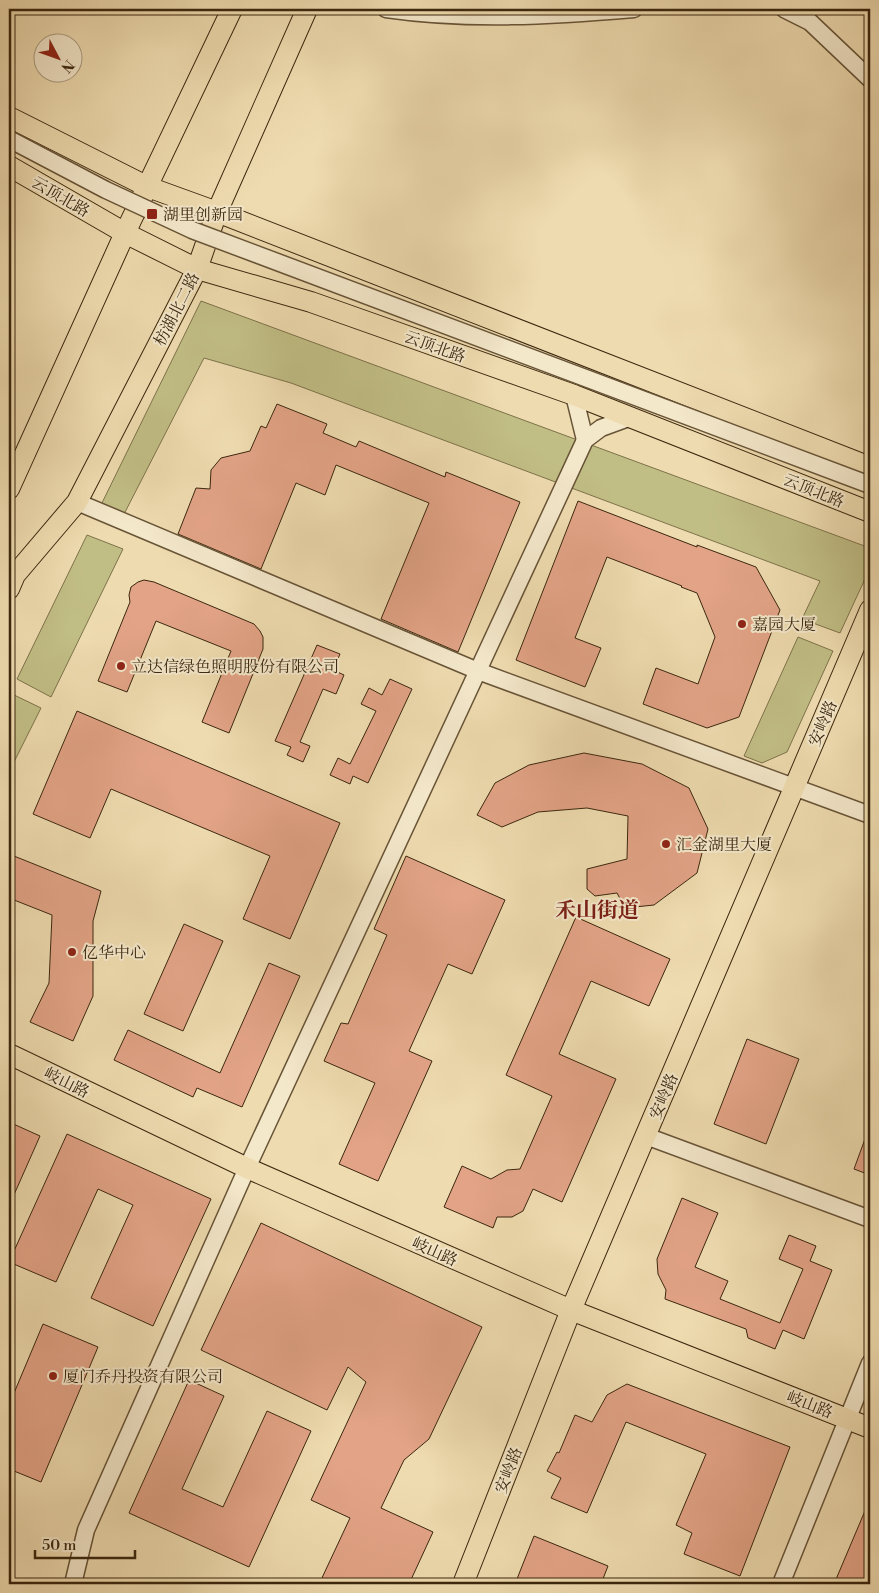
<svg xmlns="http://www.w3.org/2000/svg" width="879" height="1593" font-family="'Libre Bodoni','Noto Serif SC',serif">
<rect width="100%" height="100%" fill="#eedbaf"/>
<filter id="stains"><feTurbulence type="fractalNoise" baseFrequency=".004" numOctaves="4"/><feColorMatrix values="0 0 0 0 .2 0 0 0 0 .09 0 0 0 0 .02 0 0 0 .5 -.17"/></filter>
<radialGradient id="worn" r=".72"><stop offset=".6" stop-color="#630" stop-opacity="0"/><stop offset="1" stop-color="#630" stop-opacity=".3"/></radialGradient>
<g fill="#c1be85" stroke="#7e724a">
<polygon points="201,301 870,548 870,568 840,633 802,619 820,581 291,383 204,358 121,520 99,509"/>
<polygon points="87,535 123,549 51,697 17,679"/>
<polygon points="798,637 833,651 787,752 762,763 744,756"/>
<polygon points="12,694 41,708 9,772 9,700"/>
</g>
<g fill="#e2a386" stroke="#3b270f">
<polygon points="277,404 327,424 323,433 356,447 359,441 445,477 446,472 520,502 458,652 381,619 429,503 336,465 325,495 296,483 261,569 178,534 196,488 210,489 211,470 221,458 250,451 261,426 266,428"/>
<polygon points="578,501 697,547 697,545 756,567 780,610 739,717 707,728 643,704 656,668 698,684 715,637 697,593 681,587 682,586 607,557 575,638 601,648 585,687 516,660"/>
<polygon points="144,580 154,582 254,624 260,631 263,637 263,649 229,733 202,722 231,651 156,621 127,692 98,681 130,602 129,595 131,587 138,582"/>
<polygon points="317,645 340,654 333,670 344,675 336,694 323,689 300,742 310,746 303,762 287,755 291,747 275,741"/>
<polygon points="390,679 412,689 368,783 353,776 350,784 330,775 338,758 350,764 376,711 361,704 369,688 382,695"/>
<polygon points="77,711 340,823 290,939 243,919 270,856 111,789 90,838 33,814"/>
<polygon points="584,753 642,764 689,788 708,829 697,873 654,905 625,908 617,893 595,896 587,889 587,869 627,859 628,816 587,808 538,812 502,827 477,815 495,783 529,765"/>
<polygon points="9,854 101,891 93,921 93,996 73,1041 30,1022 49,983 52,915 9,898"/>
<polygon points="406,856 505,900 472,974 448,964 409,1051 432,1061 378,1181 339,1164 375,1083 324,1061 341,1023 348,1024 387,935 374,929"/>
<polygon points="576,917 670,959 649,1006 591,981 559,1054 616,1079 562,1202 533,1189 523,1211 512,1217 497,1217 493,1228 444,1207 462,1166 491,1179 507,1170 520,1169 552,1096 506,1075"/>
<polygon points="184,924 223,941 183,1031 144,1014"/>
<polygon points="269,963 300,976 242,1107 197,1088 193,1097 114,1060 128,1030 220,1073"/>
<polygon points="747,1039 799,1059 766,1144 714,1124"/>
<polygon points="9,1122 40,1136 9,1206"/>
<polygon points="869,1128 870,1128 870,1175 854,1169"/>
<polygon points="67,1134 211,1199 153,1326 91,1298 133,1205 98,1189 56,1282 9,1262"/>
<polygon points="682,1198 718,1213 695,1267 728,1281 720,1299 780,1323 803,1269 779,1259 789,1235 816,1246 810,1261 832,1270 804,1339 783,1330 775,1349 748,1338 746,1329 665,1299 666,1290 658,1274 657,1259"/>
<polygon points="261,1223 482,1327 429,1439 404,1460 381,1508 433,1532 409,1584 331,1584 321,1580 350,1518 311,1500 366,1382 348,1367 327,1410 201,1350"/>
<polygon points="43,1324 98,1347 41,1482 9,1469 9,1405"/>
<polygon points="189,1380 224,1396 182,1489 223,1507 267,1411 311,1431 249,1567 129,1513"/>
<polygon points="627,1384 790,1447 740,1576 684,1554 692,1533 676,1525 706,1454 626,1422 587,1513 551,1498 561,1478 547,1471 557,1452 559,1453 575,1415 592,1422 607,1395"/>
<polygon points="870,1499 870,1584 834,1584"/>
<polygon points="534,1536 608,1566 601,1584 515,1584"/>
</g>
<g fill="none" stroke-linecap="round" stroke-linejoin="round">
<g stroke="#685437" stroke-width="19">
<g id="minor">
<path d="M386,9C468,21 553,16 634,9"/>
<polyline points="784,9 810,22 870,79"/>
<polyline points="574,395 585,440"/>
<polyline points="77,502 478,671 870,815"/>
<polyline points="646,1136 870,1219"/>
<polyline points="73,1584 86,1530 247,1168 585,440 601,428 631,417"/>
<polyline points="781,1584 870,1363"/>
</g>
</g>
<g stroke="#3b270f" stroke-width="22">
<g id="major">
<polyline points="9,117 148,187 217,212 870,467"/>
<polyline points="9,166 125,233 197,269 311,302 574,395 870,512"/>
<polyline points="9,489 125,233 232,9"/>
<polyline points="9,589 15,575 77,502 197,269 217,212 307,9"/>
<polyline points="9,1054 247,1168 571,1310 870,1428"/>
<polyline points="463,1584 571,1310 870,610"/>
</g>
</g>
<use href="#minor" stroke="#f4e8cb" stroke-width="16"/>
<use href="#major" stroke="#eedbaf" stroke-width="20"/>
<g stroke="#685437" stroke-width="19" stroke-linecap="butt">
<polyline id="minor-bridge" points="9,139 106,190 192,230 870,485"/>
</g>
<use href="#minor-bridge" stroke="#f4e8cb" stroke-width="16"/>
</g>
<g fill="#8f2418" stroke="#f4e8cb" stroke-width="2">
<rect x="146" y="208" width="12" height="12" rx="2.5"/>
<circle cx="742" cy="624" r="5"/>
<circle cx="121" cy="666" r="5"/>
<circle cx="666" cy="844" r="5"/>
<circle cx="72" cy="952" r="5"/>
<circle cx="53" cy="1376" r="5"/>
</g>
<g text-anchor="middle" stroke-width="4" stroke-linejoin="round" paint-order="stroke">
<g font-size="16" fill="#3b270f" stroke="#f4e8cb">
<text transform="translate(61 196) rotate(30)" y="6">云顶北路</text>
<text transform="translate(176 309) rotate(-63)" y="6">枋湖北二路</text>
<text transform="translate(435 346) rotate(20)" y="6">云顶北路</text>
<text transform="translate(814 490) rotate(22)" y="6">云顶北路</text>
<text transform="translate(822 723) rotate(-67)" y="6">安岭路</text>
<text transform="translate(67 1082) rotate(26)" y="6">岐山路</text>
<text transform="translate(663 1096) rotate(-67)" y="6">安岭路</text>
<text transform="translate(435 1251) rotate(24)" y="6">岐山路</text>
<text transform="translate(810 1404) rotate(21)" y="6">岐山路</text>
<text transform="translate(508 1470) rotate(-69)" y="6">安岭路</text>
</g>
<g font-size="16" fill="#3b270f" stroke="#f4e8cb" text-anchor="start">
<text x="163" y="220">湖里创新园</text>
<text x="752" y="630">嘉园大厦</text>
<text x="131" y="672">立达信绿色照明股份有限公司</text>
<text x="676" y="850">汇金湖里大厦</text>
<text x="82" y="958">亿华中心</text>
<text x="63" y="1382">厦门乔丹投资有限公司</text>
</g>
<g font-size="21" font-weight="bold" fill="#7a1f14" stroke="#f4e8cb">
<text x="597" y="917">禾山街道</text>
</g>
</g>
<rect width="879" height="1593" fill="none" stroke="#eedbaf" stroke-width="30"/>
<rect x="10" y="10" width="859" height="1573" fill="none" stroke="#3b270f" stroke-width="2.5"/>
<rect x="15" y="15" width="849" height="1563" fill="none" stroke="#3b270f"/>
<g transform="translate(58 58) rotate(131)"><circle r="24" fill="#f4e8cb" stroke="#aa9b80"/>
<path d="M0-4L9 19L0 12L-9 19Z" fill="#8f2418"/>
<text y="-8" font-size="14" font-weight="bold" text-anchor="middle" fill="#3b270f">N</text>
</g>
<path d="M35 1550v8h100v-8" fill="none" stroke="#3b270f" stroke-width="2.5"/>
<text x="42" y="1550" font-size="15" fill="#3b270f" stroke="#f4e8cb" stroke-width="4" paint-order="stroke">50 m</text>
<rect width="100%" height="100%" filter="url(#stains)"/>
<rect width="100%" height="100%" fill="url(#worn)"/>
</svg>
